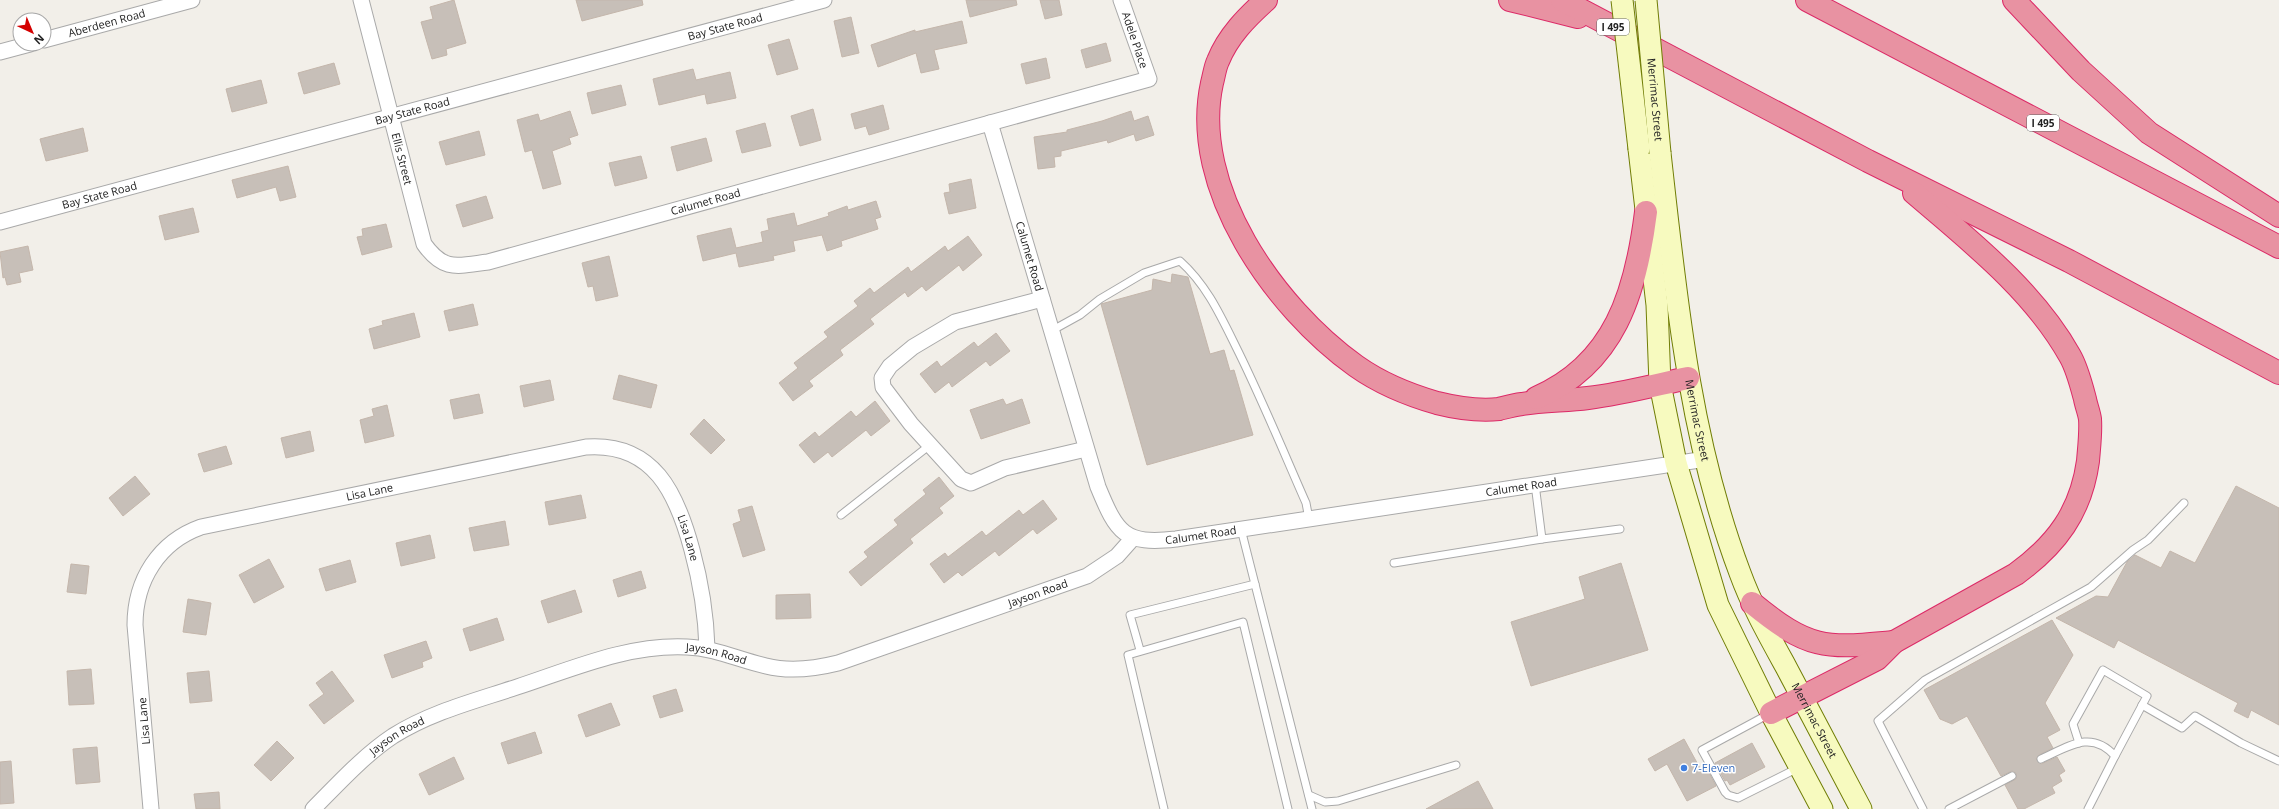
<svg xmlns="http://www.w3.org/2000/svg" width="2279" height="809" font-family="'Open Sans',sans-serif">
<rect width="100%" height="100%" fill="#f2efe9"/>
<g fill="#c7bfb8" stroke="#c4b6ab">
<polygon points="454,0 466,43 446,49 447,55 432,59 421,22 433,19 430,7"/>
<polygon points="576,0 642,0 643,5 582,21"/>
<polygon points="966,0 1016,0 1017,5 970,17"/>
<polygon points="1040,0 1059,0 1062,15 1045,19"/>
<polygon points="851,17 859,53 842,57 834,21"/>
<polygon points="962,21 967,43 934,50 939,69 921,73 916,53 878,67 871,45 915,30 915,32"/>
<polygon points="789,39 798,69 777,75 768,45"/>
<polygon points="1106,43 1111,61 1086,68 1081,50"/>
<polygon points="1046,58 1050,78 1026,84 1021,64"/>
<polygon points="334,63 340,84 304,94 298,73"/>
<polygon points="693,69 696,80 730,72 736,98 707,104 705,94 659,105 653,79"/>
<polygon points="261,80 267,103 232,112 226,89"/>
<polygon points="621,85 626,105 592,114 587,93"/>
<polygon points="883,105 889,129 869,135 866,126 855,129 851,114"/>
<polygon points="813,109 821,140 800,146 791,116"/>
<polygon points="570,111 578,135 569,138 571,144 552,151 561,184 543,189 532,150 525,152 517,120 538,114 540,121"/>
<polygon points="1131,111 1134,121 1148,116 1154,135 1136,141 1134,134 1108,143 1107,140 1061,151 1061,156 1054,157 1055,167 1038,169 1034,137 1067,132 1067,130 1102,121"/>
<polygon points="765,123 771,146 742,153 736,131"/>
<polygon points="83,128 88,151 46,161 40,139"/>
<polygon points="479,131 485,155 446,165 439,142"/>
<polygon points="706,138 712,161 677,171 671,147"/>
<polygon points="641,156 647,178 615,186 609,163"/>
<polygon points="288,166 296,197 280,201 276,187 237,198 232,180"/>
<polygon points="971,179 976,208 949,214 944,193 950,192 949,184"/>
<polygon points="486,196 493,218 463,227 456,205"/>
<polygon points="876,201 881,217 875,219 878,229 841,241 842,246 827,251 822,235 793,241 795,251 773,256 774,260 739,267 736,253 703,261 697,236 731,228 736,248 763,242 761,232 769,230 767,219 794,213 797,226 829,216 828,213 847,206 848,210"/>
<polygon points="193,208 199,232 165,240 159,216"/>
<polygon points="386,224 392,247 362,255 357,237 363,236 362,229"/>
<polygon points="968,236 982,255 963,271 959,265 926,291 922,286 908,297 905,292 870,319 874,324 840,350 843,355 809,381 813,386 793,401 779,383 798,368 794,363 828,337 824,332 858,306 854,301 870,288 874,293 908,267 911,272 945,246 948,251"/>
<polygon points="28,246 33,270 19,273 21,282 7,285 5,277 3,278 0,252"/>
<polygon points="609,256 618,296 596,301 593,286 588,287 582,263"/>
<polygon points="1172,274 1188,277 1210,354 1224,350 1230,371 1234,370 1253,435 1147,465 1101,304 1152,290 1153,279 1171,283"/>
<polygon points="473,304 478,325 449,331 444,311"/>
<polygon points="414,313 420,337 374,349 369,329 383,325 382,321"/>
<polygon points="996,333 1010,351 990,366 986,361 952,387 949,382 935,393 920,374 937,361 941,367 974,342 978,347"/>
<polygon points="619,375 657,385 651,408 613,399"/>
<polygon points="550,380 554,400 524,407 520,386"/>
<polygon points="479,394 483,413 454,419 450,400"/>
<polygon points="1003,399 1006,405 1022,399 1030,423 981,439 970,410"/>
<polygon points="875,401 890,421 871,436 866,430 832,457 828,452 814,463 799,445 815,432 819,437 851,411 856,417"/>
<polygon points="387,405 394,436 365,443 360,420 374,416 372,409"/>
<polygon points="704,419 725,440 711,454 690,434"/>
<polygon points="310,431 314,451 286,458 281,438"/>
<polygon points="226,446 232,464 204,472 198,454"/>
<polygon points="135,476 150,494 123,516 109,498"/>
<polygon points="939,477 954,496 939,508 943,513 910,539 913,543 861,586 849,572 868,557 864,552 898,525 894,520 926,494 923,490"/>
<polygon points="2236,486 2279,508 2279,725 2251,710 2248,718 2234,711 2238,703 2118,640 2114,648 2056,618 2096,596 2108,597 2127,562 2135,555 2161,568 2170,551 2195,563"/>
<polygon points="581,495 586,518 549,525 545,502"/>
<polygon points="1043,500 1057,519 1037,534 1033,529 999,556 995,551 962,576 958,572 944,583 930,564 945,553 948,557 982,531 986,536 1019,510 1023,515"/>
<polygon points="752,506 765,550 743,557 733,524 741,521 738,510"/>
<polygon points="505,521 509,545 474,551 469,528"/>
<polygon points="430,535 435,558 401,566 396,543"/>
<polygon points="269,559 284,587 254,603 239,575"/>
<polygon points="350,560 356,582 326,591 319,569"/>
<polygon points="1621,563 1648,650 1531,686 1511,622 1585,599 1579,577"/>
<polygon points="71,564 89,566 86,594 67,592"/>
<polygon points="641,571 646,588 618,597 613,580"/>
<polygon points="575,590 582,612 548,623 541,601"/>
<polygon points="810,594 811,618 776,619 776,595"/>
<polygon points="188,599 211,603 206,635 183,632"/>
<polygon points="497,618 504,640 470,651 463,629"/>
<polygon points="2052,620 2073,655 2045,703 2060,730 2047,737 2053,748 2039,755 2036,759 2041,764 2057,757 2065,771 2059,775 2062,781 2052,787 2055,793 2024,809 2018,809 2005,785 2016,779 2016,773 2012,771 2001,776 1967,716 1952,724 1940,719 1924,690"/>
<polygon points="426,641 432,658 422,662 423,667 392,678 384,655"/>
<polygon points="91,669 94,704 69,705 67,671"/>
<polygon points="209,671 212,701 190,703 187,673"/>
<polygon points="332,671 354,701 324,724 309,705 324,694 316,683"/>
<polygon points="676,689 683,711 660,718 653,696"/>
<polygon points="611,703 620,725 586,737 578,715"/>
<polygon points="535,732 542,753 508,764 501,743"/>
<polygon points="1684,739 1701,770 1706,767 1716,786 1687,801 1667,764 1655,771 1648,759"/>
<polygon points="277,741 294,758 271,781 254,765"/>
<polygon points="1752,743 1765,767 1730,785 1727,780 1725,781 1715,763"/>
<polygon points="97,747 100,782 76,784 73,749"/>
<polygon points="454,757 464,779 429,795 419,774"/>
<polygon points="11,761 14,803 0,804 0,762"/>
<polygon points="1478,781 1493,809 1426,809"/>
<polygon points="219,792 220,809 196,809 194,794"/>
</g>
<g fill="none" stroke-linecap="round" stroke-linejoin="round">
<g stroke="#a9a9a9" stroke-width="9">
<g id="service">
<path d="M1051,331L1080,315L1100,299L1144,273L1180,261C1208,286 1222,319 1239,353C1263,402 1284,453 1306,503L1309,519"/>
<polyline points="1535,484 1542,539 1620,529"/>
<polyline points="841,515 930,445"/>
<polyline points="1241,529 1312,809"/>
<polyline points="1394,563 1542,539"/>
<polyline points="1140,650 1130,615 1255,584"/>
<polyline points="2142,705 2182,728 2195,716 2241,743 2279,761"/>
<polyline points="1769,714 1702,750 1725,792 1728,795 1738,798 1798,768"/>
<polyline points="2079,743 2073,724 2103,670 2147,696 2115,756"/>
<path d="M2041,759C2068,747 2091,729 2115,756L2088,809"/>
<polyline points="1309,795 1325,802 1338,801 1456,765"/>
<polyline points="1164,809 1128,655 1243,622 1288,809"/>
<polyline points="1923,809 1878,721 1925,680 2091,587 2133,550 2148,540 2184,503"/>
<polyline points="1949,809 2012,776"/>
</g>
</g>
<g stroke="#a9a9a9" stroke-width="17">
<g id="minor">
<path id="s1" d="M361,0L424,244C444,272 457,266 488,262L1149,79L1121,0"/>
<path id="s2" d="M44,40L192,0"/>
<polyline points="0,52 30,44"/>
<path id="s3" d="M990,123L1098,487C1117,533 1124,545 1176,539L1706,459"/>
<path id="s4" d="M0,222L824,0"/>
<polyline points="1042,299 955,322 913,347 890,366 882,378 883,387 911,424 961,479 971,483 1005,468 1086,449"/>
<path id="s5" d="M151,809L135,625C135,580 159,542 201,527L586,447C654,442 677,494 692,550C701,583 706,614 707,648"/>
<path id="s6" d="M313,809C338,784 363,756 393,736C431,712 475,701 517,687C572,669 628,644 687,647C715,648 739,660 766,666C790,672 814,669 838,663L1087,576L1117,556L1133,538"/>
</g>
</g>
<g stroke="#707d05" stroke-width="23">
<g id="secondary">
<polyline points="1639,149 1657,305 1660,384 1676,463 1718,605 1771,713 1822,809"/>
<path id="s7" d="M1660,153C1676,295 1689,438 1740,573C1752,606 1769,636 1786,667C1811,714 1836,761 1861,809"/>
</g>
</g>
<g stroke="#dc2a67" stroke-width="24">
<g id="motorway">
<path d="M1266,0C1247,17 1228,36 1218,61C1215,67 1214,76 1212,83C1189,188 1275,308 1356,366C1380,383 1409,395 1437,403C1457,408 1479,411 1499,409C1507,407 1514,405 1522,404C1544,400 1566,401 1588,398C1622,394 1655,385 1688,378"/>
<polyline points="1510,0 1578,17"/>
<polyline points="1562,0 1868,161 2069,261 2279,373"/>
<polyline points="1807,0 2279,247"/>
<polyline points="2014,0 2081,71 2149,133 2279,216"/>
<path d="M1536,398C1615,364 1636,292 1646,212"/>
<path d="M1752,603C1808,649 1824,649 1894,642"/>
<path d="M1771,713L1877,659L1894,642L2016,574C2056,545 2081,512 2088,461C2089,448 2091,433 2090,419C2089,412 2086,405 2085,399C2081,384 2077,368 2070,356C2033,290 1970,241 1914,193"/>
</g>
</g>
<use href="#service" stroke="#fff" stroke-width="7"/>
<use href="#minor" stroke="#fff" stroke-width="15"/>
<use href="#secondary" stroke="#f7fabf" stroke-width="21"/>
<use href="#motorway" stroke="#e892a2" stroke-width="22"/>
<g stroke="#707d05" stroke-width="23" stroke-linecap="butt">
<g id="secondary-bridge">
<polyline points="1622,0 1639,149"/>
<path id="s8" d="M1646,0L1660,153"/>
</g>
</g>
<use href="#secondary-bridge" stroke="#f7fabf" stroke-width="21"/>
</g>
<circle fill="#3f7fe0" stroke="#fff" stroke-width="1.5" cx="1684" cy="768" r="4"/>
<g text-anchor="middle" stroke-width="3" stroke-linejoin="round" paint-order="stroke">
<g fill="#fff" stroke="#646464" stroke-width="1">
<rect x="1597" y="19" width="32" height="16" rx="3"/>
<rect x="2027" y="115" width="32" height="16" rx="3"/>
</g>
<g font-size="10" font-weight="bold" fill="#222">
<text x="1613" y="31">I 495</text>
<text x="2043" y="127">I 495</text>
</g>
<g font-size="11" fill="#222" stroke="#fff">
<text dy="4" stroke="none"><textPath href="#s2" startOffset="65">Aberdeen Road</textPath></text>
<text dy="4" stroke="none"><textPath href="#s4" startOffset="751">Bay State Road</textPath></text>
<text transform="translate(1135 40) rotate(71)" y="4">Adele Place</text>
<text dy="4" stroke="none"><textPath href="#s8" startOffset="100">Merrimac Street</textPath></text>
<text dy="4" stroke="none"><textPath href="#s4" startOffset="427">Bay State Road</textPath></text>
<text dy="4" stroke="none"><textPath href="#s1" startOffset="164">Ellis Street</textPath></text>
<text dy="4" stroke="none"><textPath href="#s4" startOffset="103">Bay State Road</textPath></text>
<text dy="4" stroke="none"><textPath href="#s1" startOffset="550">Calumet Road</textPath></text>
<text dy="4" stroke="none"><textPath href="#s3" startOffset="139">Calumet Road</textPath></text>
<text dy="4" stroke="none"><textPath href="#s7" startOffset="270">Merrimac Street</textPath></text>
<text dy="4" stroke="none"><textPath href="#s3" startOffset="835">Calumet Road</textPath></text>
<text dy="4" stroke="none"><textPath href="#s5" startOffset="483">Lisa Lane</textPath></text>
<text dy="4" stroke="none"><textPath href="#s3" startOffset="511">Calumet Road</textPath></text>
<text dy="4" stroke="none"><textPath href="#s5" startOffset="855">Lisa Lane</textPath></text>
<text dy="4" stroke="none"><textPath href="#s6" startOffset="784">Jayson Road</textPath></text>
<text dy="4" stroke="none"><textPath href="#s6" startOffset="448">Jayson Road</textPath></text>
<text transform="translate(144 721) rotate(-95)" y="4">Lisa Lane</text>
<text dy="4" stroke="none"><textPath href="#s7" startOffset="594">Merrimac Street</textPath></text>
<text dy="4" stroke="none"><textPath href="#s6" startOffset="112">Jayson Road</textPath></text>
</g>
<g font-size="11" fill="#366cbe" stroke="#fff" text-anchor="start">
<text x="1692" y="772">7-Eleven</text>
</g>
</g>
<g transform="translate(32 32) rotate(136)"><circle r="19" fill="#ffffff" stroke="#a7a7a7"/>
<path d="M0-3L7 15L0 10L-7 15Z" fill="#d40000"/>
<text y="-6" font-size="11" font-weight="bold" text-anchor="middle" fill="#222222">N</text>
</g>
</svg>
